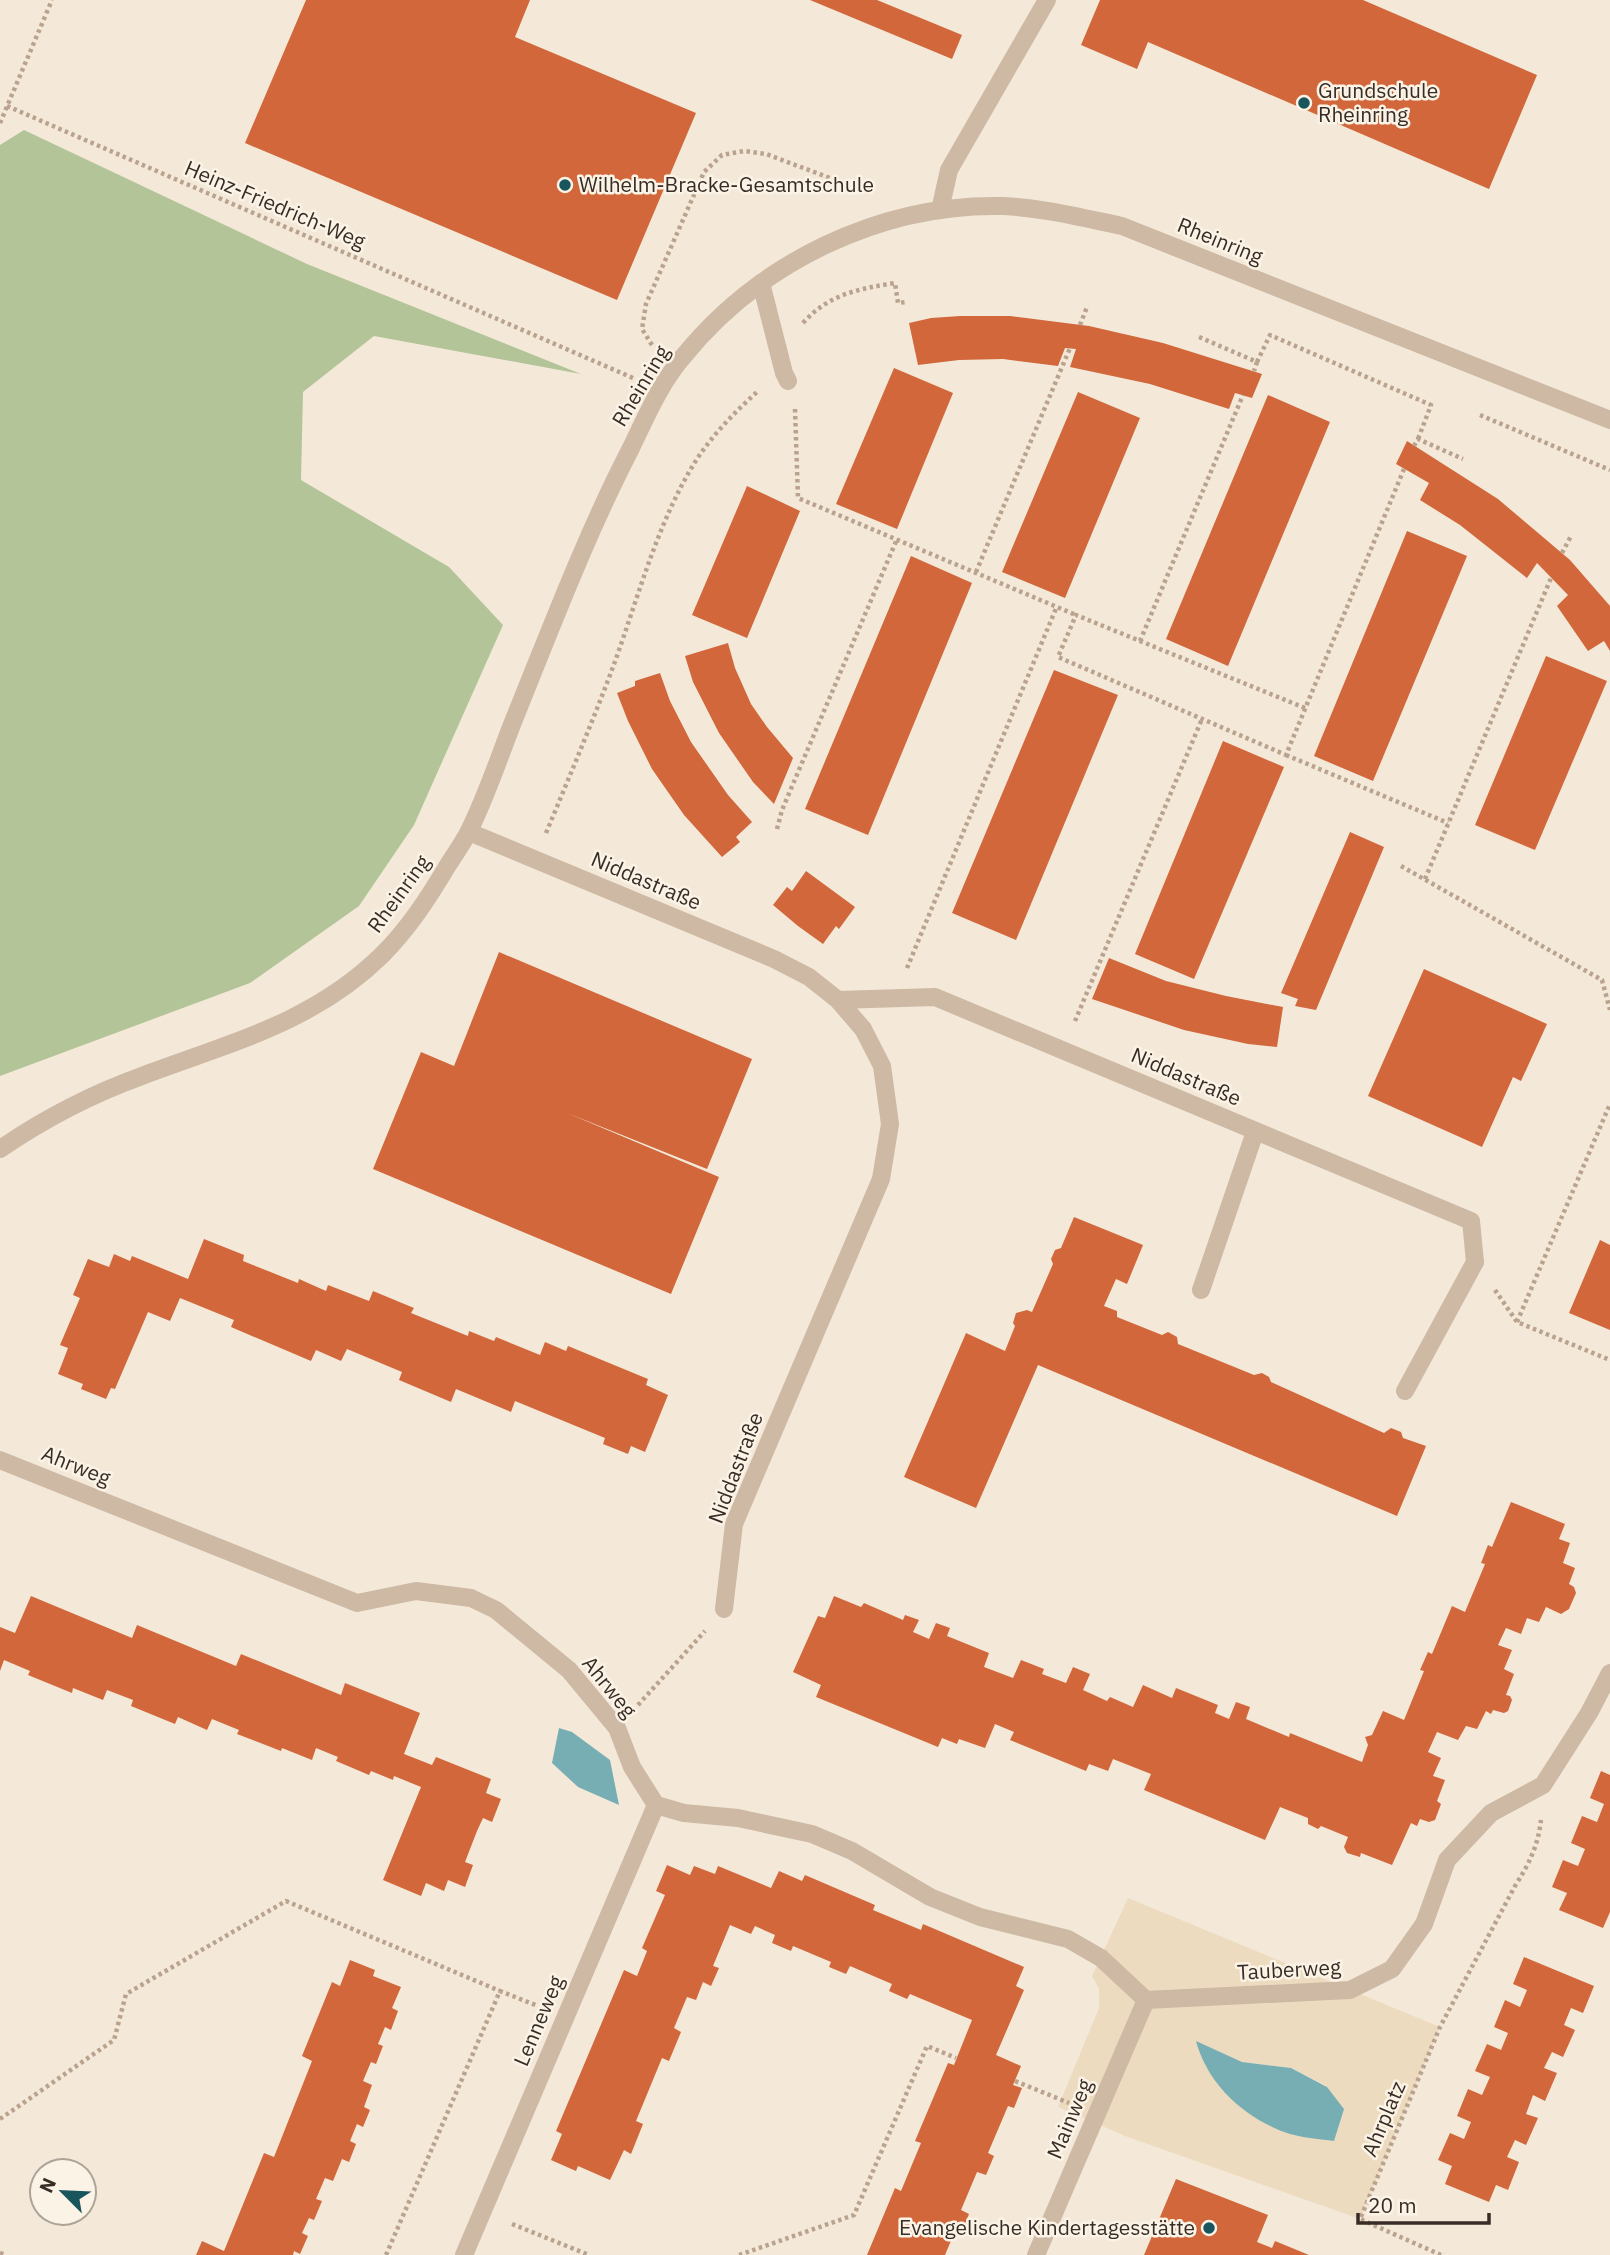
<svg xmlns="http://www.w3.org/2000/svg" width="1610" height="2255" font-family="'IBM Plex Sans',sans-serif">
<rect width="100%" height="100%" fill="#f4e9d9"/>
<polygon fill="#b3c498" points="24,130 307,264 581,374 374,336 303,392 301,480 449,567 503,625 414,825 359,906 250,983 0,1076 0,145"/>
<path fill="#eddbbf" fill-rule="evenodd" d="M1128,1898L1440,2027L1360,2219L1125,2136L1058,2107L1099,2008V1989L1092,1976ZM1197,2042L1242,2062L1291,2068L1327,2086L1223,2091Z"/>
<g fill="#76aeb4">
<polygon points="559,1728 572,1732 610,1760 619,1805 578,1787 552,1763"/>
<path d="M1196,2041L1242,2062L1291,2068L1327,2087L1344,2109L1334,2141C1320,2139 1304,2138 1290,2134C1247,2120 1208,2086 1196,2041Z"/>
</g>
<g fill="#d1673a">
<polygon points="306,0 530,0 515,37 696,113 617,300 245,143"/>
<polygon points="810,0 877,0 962,35 952,59"/>
<polygon points="1100,0 1363,0 1537,75 1489,189 1148,42 1137,69 1081,45"/>
<polygon points="960,316 1010,316 1089,326 1163,343 1262,374 1252,398 1235,393 1229,409 1150,384 1070,367 1076,349 1065,348 1058,366 1003,359 959,360 918,365 909,323 931,318"/>
<polygon points="894,368 953,393 897,529 836,504"/>
<polygon points="1078,392 1140,418 1065,598 1002,572"/>
<polygon points="1268,395 1330,422 1228,666 1166,639"/>
<polygon points="1407,441 1498,499 1570,560 1610,606 1610,651 1604,641 1588,651 1557,606 1568,595 1537,563 1527,578 1460,525 1420,500 1429,483 1396,464"/>
<polygon points="747,486 800,511 747,638 692,615"/>
<polygon points="1407,531 1467,556 1373,781 1314,756"/>
<polygon points="911,556 972,583 868,835 805,809"/>
<polygon points="728,643 735,668 751,704 767,727 793,758 774,804 753,782 719,733 693,682 685,656"/>
<polygon points="1546,656 1607,681 1535,850 1475,825"/>
<polygon points="1054,670 1118,695 1016,940 952,913"/>
<polygon points="660,673 670,701 691,742 728,795 752,822 736,837 740,842 722,857 684,815 652,769 628,721 617,693 635,686 635,681"/>
<polygon points="1223,741 1284,767 1194,979 1135,954"/>
<polygon points="1350,832 1384,847 1316,1010 1295,1006 1298,999 1281,993"/>
<polygon points="806,871 855,907 839,929 836,926 823,944 798,926 773,905 787,887 792,891"/>
<polygon points="499,952 752,1059 707,1169 567,1113 719,1177 671,1294 373,1169 421,1052 454,1066"/>
<polygon points="1109,958 1166,981 1226,996 1283,1007 1277,1047 1248,1044 1184,1030 1092,999"/>
<polygon points="1424,969 1547,1024 1521,1081 1513,1077 1482,1147 1368,1096"/>
<polygon points="1074,1217 1143,1245 1127,1284 1116,1279 1104,1306 1117,1311 1117,1317 1162,1335 1168,1332 1177,1337 1178,1344 1254,1375 1262,1373 1269,1377 1271,1382 1384,1433 1391,1428 1401,1432 1403,1438 1426,1446 1397,1516 1038,1365 976,1508 904,1477 966,1333 1005,1351 1015,1326 1013,1323 1016,1313 1027,1310 1032,1312 1053,1264 1051,1259 1055,1250 1061,1248"/>
<polygon points="204,1239 244,1255 243,1261 298,1283 299,1279 326,1291 328,1285 369,1301 373,1291 414,1308 411,1313 468,1336 469,1331 494,1341 496,1337 540,1355 545,1342 566,1351 568,1346 648,1379 646,1385 668,1395 645,1452 631,1446 628,1454 603,1444 605,1438 515,1401 511,1412 456,1389 451,1402 399,1380 402,1372 347,1349 341,1361 316,1350 311,1361 231,1327 234,1320 180,1298 170,1321 148,1312 115,1389 111,1388 106,1399 81,1389 83,1384 58,1374 68,1348 60,1345 80,1298 73,1295 88,1259 109,1267 114,1254 130,1261 132,1256 188,1279"/>
<polygon points="1600,1240 1610,1245 1610,1330 1569,1313"/>
<polygon points="1511,1502 1565,1524 1559,1539 1570,1543 1563,1563 1575,1568 1569,1584 1574,1587 1576,1593 1569,1609 1561,1614 1546,1607 1539,1622 1527,1618 1521,1634 1506,1628 1498,1645 1512,1650 1504,1669 1514,1674 1506,1695 1510,1696 1512,1700 1508,1711 1504,1713 1493,1710 1491,1714 1486,1711 1477,1729 1466,1726 1458,1740 1437,1732 1428,1752 1441,1758 1433,1776 1445,1780 1437,1801 1441,1804 1435,1820 1429,1822 1420,1819 1417,1826 1411,1823 1392,1865 1361,1853 1360,1857 1347,1853 1344,1847 1348,1837 1321,1826 1318,1829 1308,1824 1308,1818 1280,1807 1265,1840 1144,1790 1151,1774 1113,1759 1108,1771 1089,1764 1086,1771 1010,1740 1014,1732 995,1724 985,1748 959,1739 957,1744 942,1738 938,1747 816,1697 821,1685 793,1672 818,1616 825,1618 834,1596 861,1607 864,1603 903,1620 905,1615 919,1620 913,1632 929,1639 936,1623 950,1628 947,1636 989,1653 984,1667 1013,1678 1021,1660 1044,1669 1042,1674 1066,1683 1073,1667 1090,1674 1083,1690 1107,1701 1110,1697 1133,1707 1143,1685 1172,1698 1176,1688 1218,1705 1215,1713 1229,1719 1236,1702 1250,1707 1246,1719 1289,1737 1290,1733 1362,1762 1368,1745 1365,1737 1372,1735 1383,1711 1404,1720 1424,1671 1420,1670 1428,1652 1432,1654 1452,1606 1465,1612 1485,1564 1481,1563 1488,1545 1492,1547"/>
<polygon points="31,1596 132,1638 137,1625 236,1666 241,1654 341,1695 345,1683 420,1713 404,1754 432,1765 436,1757 491,1779 486,1793 501,1799 492,1822 483,1818 477,1831 465,1862 473,1865 465,1887 448,1880 444,1891 426,1883 421,1896 383,1880 421,1787 394,1776 393,1780 371,1771 369,1775 336,1761 338,1757 316,1748 312,1760 282,1748 281,1751 237,1734 239,1730 212,1719 207,1730 178,1717 175,1724 131,1706 133,1700 107,1690 103,1700 73,1688 72,1693 28,1675 30,1671 4,1660 0,1671 0,1627 15,1633"/>
<polygon points="1601,1771 1610,1775 1610,1912 1603,1928 1559,1910 1567,1893 1552,1887 1563,1860 1578,1866 1585,1849 1571,1843 1582,1816 1597,1822 1604,1804 1590,1798"/>
<polygon points="667,1865 690,1875 694,1866 715,1874 718,1866 771,1888 779,1871 802,1881 805,1875 875,1905 873,1910 921,1930 923,1924 1024,1967 1016,1986 1024,1990 996,2055 1021,2066 1013,2085 1022,2088 1014,2108 1008,2106 988,2153 994,2156 986,2175 977,2172 961,2210 969,2214 961,2234 955,2231 945,2255 867,2255 895,2188 901,2191 921,2143 915,2141 948,2063 954,2065 972,2020 910,1994 907,1999 889,1991 892,1984 850,1966 846,1974 829,1967 831,1962 793,1946 791,1951 772,1943 775,1935 755,1926 751,1934 730,1925 713,1966 719,1968 711,1986 703,1982 696,2000 687,1997 674,2028 681,2032 669,2061 662,2058 636,2121 643,2124 631,2154 624,2150 610,2180 578,2166 576,2171 551,2160 562,2134 556,2131 624,1970 637,1976 647,1951 642,1948 665,1895 656,1891"/>
<polygon points="1524,1957 1594,1986 1583,2013 1571,2008 1564,2025 1575,2030 1563,2057 1552,2052 1544,2068 1557,2073 1545,2101 1533,2095 1526,2114 1538,2118 1526,2145 1515,2140 1507,2157 1519,2162 1508,2190 1496,2185 1489,2202 1445,2184 1452,2166 1438,2160 1450,2133 1464,2139 1471,2122 1457,2116 1468,2089 1482,2095 1490,2077 1475,2071 1487,2044 1501,2050 1508,2033 1494,2027 1505,2000 1520,2007 1527,1990 1513,1984"/>
<polygon points="350,1960 375,1970 373,1976 401,1987 392,2008 398,2011 391,2030 385,2027 378,2044 383,2046 376,2064 371,2062 363,2081 372,2085 364,2107 370,2110 363,2127 357,2124 350,2141 356,2144 349,2162 342,2159 333,2181 325,2178 316,2199 322,2201 314,2220 309,2218 302,2233 308,2236 300,2254 294,2251 293,2255 196,2255 202,2241 224,2251 264,2153 274,2157 312,2061 302,2056 332,1982 340,1986"/>
<polygon points="1176,2179 1268,2215 1257,2242 1272,2248 1275,2241 1309,2255 1144,2255"/>
</g>
<g fill="none" stroke-linecap="round" stroke-linejoin="round">
<g stroke="#b9a38e" stroke-width="4.5" stroke-dasharray="3.5 3.5" stroke-linecap="butt">
<polyline points="7,106 633,378"/>
<polyline points="0,123 52,0"/>
<path d="M803,323C829,294 858,289 895,283L898,303L906,302"/>
<polyline points="1080,325 1087,307"/>
<polyline points="1199,337 1257,362 1254,371"/>
<polyline points="652,345 642,329 646,304 704,172 722,155 744,151 766,154 870,193"/>
<polyline points="1257,362 1270,335 1431,405 1418,439"/>
<polyline points="795,409 798,498 1076,615"/>
<polyline points="1480,415 1610,470"/>
<polyline points="1414,446 1418,439 1463,459"/>
<polyline points="1562,553 1571,536"/>
<polyline points="976,572 1070,348"/>
<polyline points="1140,641 1243,395"/>
<polyline points="1305,708 1076,615 1058,657 1286,755 1404,469"/>
<polyline points="1286,755 1448,823"/>
<polyline points="777,829 782,810 897,539"/>
<path d="M546,833C568,780 590,728 610,675C636,606 654,531 692,467C709,438 734,413 758,391"/>
<polyline points="1401,866 1602,980 1610,1010"/>
<polyline points="1425,879 1551,578"/>
<polyline points="907,968 1057,606"/>
<polyline points="1075,1021 1202,719"/>
<polyline points="1495,1290 1517,1322 1610,1360"/>
<polyline points="1517,1322 1610,1104"/>
<polyline points="638,1705 705,1631"/>
<polyline points="1015,2081 1069,2103"/>
<polyline points="0,2119 114,2040 126,1994 286,1901 500,1991"/>
<polyline points="512,2224 589,2255"/>
<polyline points="0,2253 6,2255"/>
<polyline points="386,2255 500,1991 538,2006"/>
<polyline points="739,2255 854,2215 927,2046 956,2058"/>
<path d="M1441,2255L1360,2219L1440,2027L1515,1886C1529,1864 1538,1846 1541,1820"/>
</g>
<g stroke="#cdb9a4" stroke-width="18">
<polyline points="761,283 784,373 788,381"/>
<polyline points="1201,1290 1255,1132"/>
<polyline points="1405,1391 1475,1262"/>
</g>
<polyline stroke="#cdb9a4" stroke-width="18" points="940,210 949,170 1047,0"/>
<g stroke="#cdb9a4" stroke-width="18">
<polyline points="469,832 774,959 809,977 838,1000 863,1029 882,1066 890,1124 881,1179 734,1524 724,1609"/>
<polyline points="838,1000 935,997 1471,1221 1475,1262"/>
<path d="M0,1149C44,1119 92,1094 142,1076C229,1043 313,1023 382,955C409,928 429,897 448,865C455,854 463,843 469,831C488,793 501,751 517,712C553,623 587,533 631,448C646,417 660,384 682,358C759,262 881,203 1004,206C1044,208 1083,218 1122,226L1610,420"/>
<polyline points="0,1460 357,1603 416,1591 471,1598 496,1610 569,1670 617,1728 632,1767 656,1805 684,1813 738,1818 812,1834 852,1851 930,1897 980,1917 1068,1939 1101,1958 1146,2000"/>
<polyline points="1146,2000 1350,1990 1392,1969 1424,1924 1447,1860 1491,1813 1543,1785 1589,1713 1610,1673"/>
<polyline points="464,2255 656,1805"/>
<polyline points="1036,2255 1146,2000"/>
</g>
</g>
<g fill="#18555d" stroke="#fbf3e6" stroke-width="2.5">
<circle cx="1304" cy="103" r="7"/>
<circle cx="565" cy="185" r="7"/>
<circle cx="1209" cy="2228" r="7"/>
</g>
<g text-anchor="middle" stroke-width="5" stroke-linejoin="round" paint-order="stroke">
<g font-size="21" fill="#382d26" stroke="#fbf3e6" text-anchor="start">
<text x="1318" y="98">Grundschule<tspan x="1318" dy="24">Rheinring</tspan></text>
<text x="579" y="192">Wilhelm-Bracke-Gesamtschule</text>
<text x="1195" y="2235" text-anchor="end">Evangelische Kindertagesstätte</text>
</g>
<g font-size="21" fill="#382d26" stroke="#fbf3e6">
<text transform="translate(275 205) rotate(23)" y="7">Heinz-Friedrich-Weg</text>
<text transform="translate(1220 241) rotate(22)" y="7">Rheinring</text>
<text transform="translate(641 386) rotate(-59)" y="7">Rheinring</text>
<text transform="translate(646 881) rotate(23)" y="7">Niddastraße</text>
<text transform="translate(399 894) rotate(-54)" y="7">Rheinring</text>
<text transform="translate(1186 1077) rotate(23)" y="7">Niddastraße</text>
<text transform="translate(76 1466) rotate(22)" y="7">Ahrweg</text>
<text transform="translate(736 1468) rotate(-69)" y="7">Niddastraße</text>
<text transform="translate(609 1687) rotate(51)" y="7">Ahrweg</text>
<text transform="translate(1289 1970) rotate(-3)" y="7">Tauberweg</text>
<text transform="translate(539 2021) rotate(-67)" y="7">Lenneweg</text>
<text transform="translate(1070 2119) rotate(-67)" y="7">Mainweg</text>
<text transform="translate(1384 2119) rotate(-67)" y="7">Ahrplatz</text>
</g>
</g>
<g transform="translate(63 2192) rotate(294)"><circle r="33" fill="#fbf3e6" stroke="#ada499" stroke-width="2"/>
<path d="M0-5L12 26L0 18L-12 26Z" fill="#18555d"/>
<text y="-10" font-size="19" font-weight="bold" text-anchor="middle" fill="#382d26">N</text>
</g>
<path d="M1358 2213v10h131v-10" fill="none" stroke="#382d26" stroke-width="3.5"/>
<text x="1368" y="2213" font-size="21" fill="#382d26" stroke="#fbf3e6" stroke-width="5" paint-order="stroke">20 m</text>
</svg>
